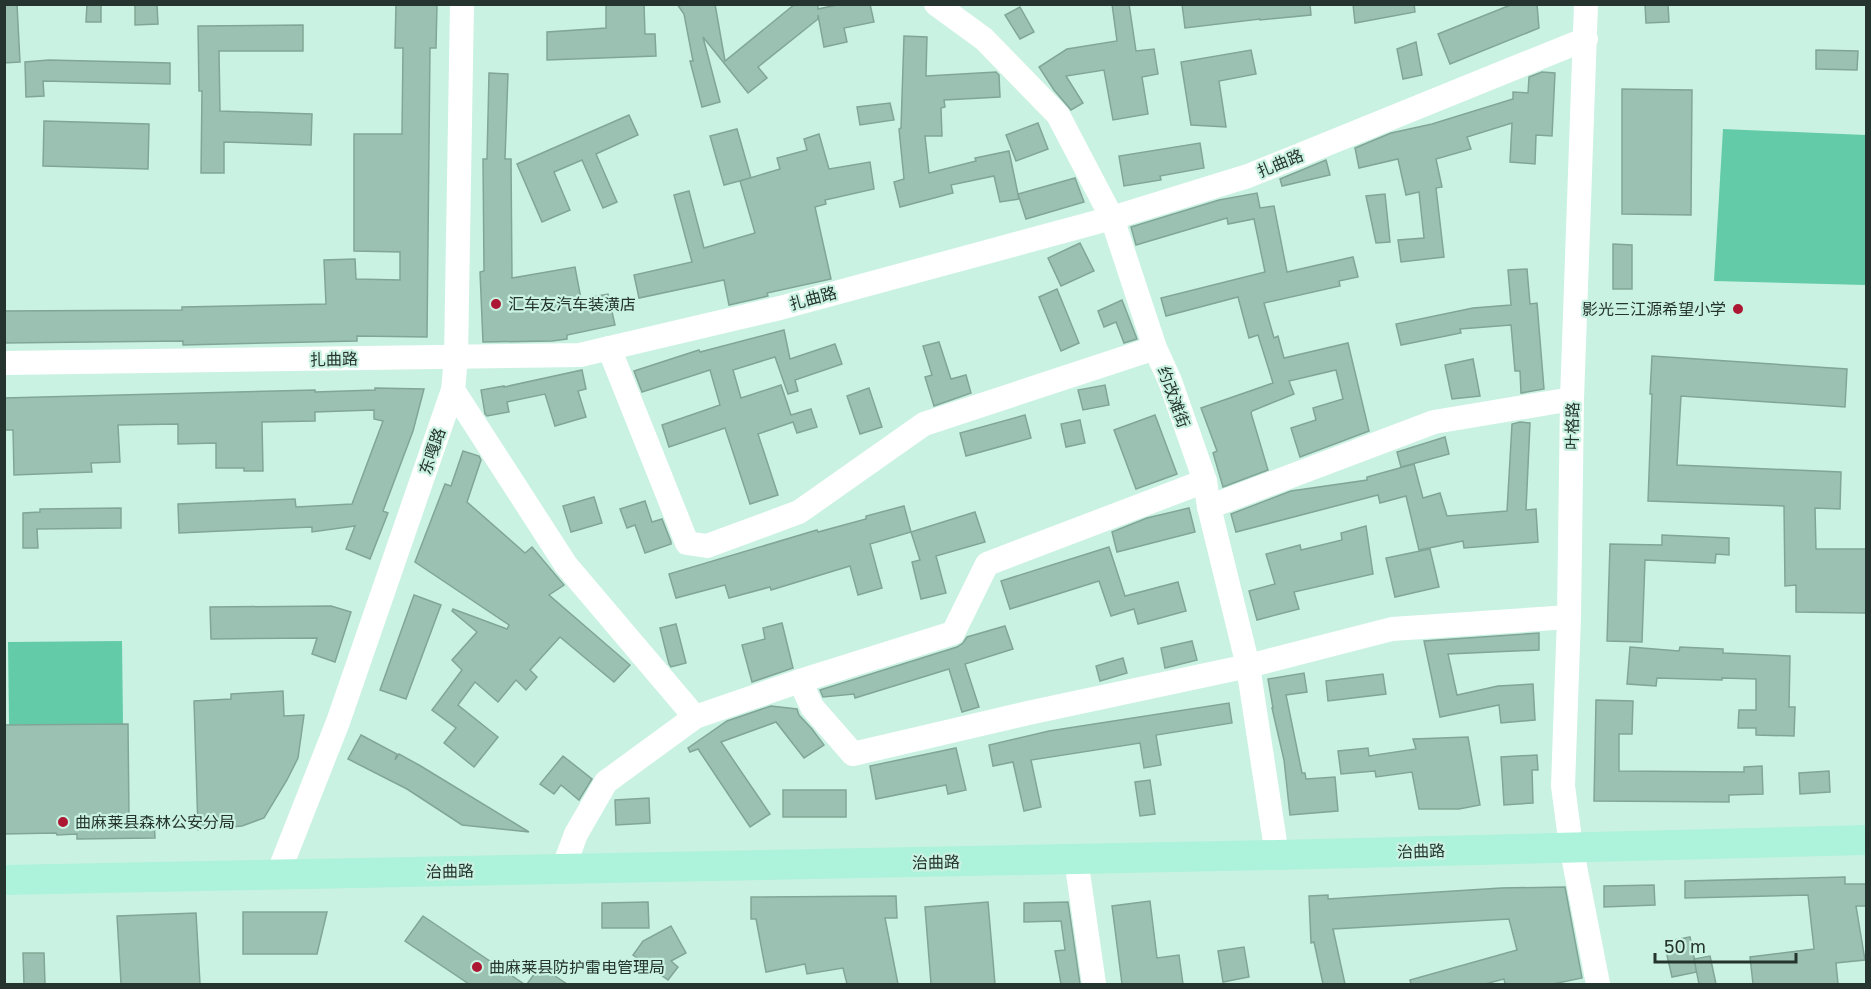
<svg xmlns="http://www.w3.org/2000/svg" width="1871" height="989" font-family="'Golos Text','Noto Sans SC',sans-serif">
<rect width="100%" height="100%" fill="#caf2e2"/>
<g fill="#63cba8">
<polygon points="1723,129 1866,135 1866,285 1714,281"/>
<polygon points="122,641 123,724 9,725 8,642"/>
</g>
<g fill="#9ac1b1" stroke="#81a697" stroke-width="1.5">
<polygon points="4,4 17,4 20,62 4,63"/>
<polygon points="87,4 101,4 101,22 86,22"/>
<polygon points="135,4 157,4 158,24 135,25"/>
<polygon points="396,4 437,4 436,48 430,48 427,337 357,336 357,341 183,345 183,341 4,343 4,311 182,310 182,307 326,304 324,260 355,259 356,279 400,280 400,252 354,251 354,134 402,134 403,48 395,48"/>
<polygon points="606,4 644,4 645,34 655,34 656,56 547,60 547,32 606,28"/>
<polygon points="677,4 715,4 725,61 795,4 818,4 818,9 841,4 870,4 874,22 844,28 847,42 824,47 818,15 818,19 758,67 767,78 748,93 703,37 720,102 702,107 690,61 693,61 684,14"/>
<polygon points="1112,4 1129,4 1136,51 1154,49 1158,74 1142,77 1148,114 1113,120 1104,70 1066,76 1083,103 1071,110 1054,90 1039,67 1067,49 1117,41"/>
<polygon points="1182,4 1310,4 1311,15 1260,20 1260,19 1185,28"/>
<polygon points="1353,4 1414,4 1415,12 1355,23"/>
<polygon points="1513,4 1537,4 1539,28 1450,64 1438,34"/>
<polygon points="1645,4 1668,4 1669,22 1646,23"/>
<polygon points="1020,7 1034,32 1020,39 1005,15"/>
<polygon points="303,25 303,51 219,51 220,111 312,114 311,145 224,142 224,173 201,173 202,91 199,91 198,26"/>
<polygon points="904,36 927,37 926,76 996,72 999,75 1000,97 944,100 945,107 941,108 942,136 925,136 929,173 976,161 975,158 1009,151 1019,199 1000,202 994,176 951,185 953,193 900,207 894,182 904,179 899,129 901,128"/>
<polygon points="1416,42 1422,75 1403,79 1397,49"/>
<polygon points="1251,50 1256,74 1219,81 1226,127 1191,125 1181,62"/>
<polygon points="1816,50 1858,51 1857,70 1816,69"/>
<polygon points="49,60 170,63 170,84 43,81 44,96 26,97 25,62"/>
<polygon points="1542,72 1555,73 1552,136 1536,135 1535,164 1510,162 1512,123 1467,137 1471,149 1436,159 1442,187 1436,188 1444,257 1401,262 1398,240 1424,238 1419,192 1406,195 1398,159 1359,168 1355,148 1391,133 1432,124 1513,99 1513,92 1528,93 1529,77"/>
<polygon points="489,73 508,74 505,159 511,159 512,278 575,267 581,299 608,294 615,325 567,335 567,339 552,341 483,342 480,272 484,271 483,159 487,159"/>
<polygon points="1622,89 1692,90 1691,215 1622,214"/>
<polygon points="890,103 894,120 860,125 857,107"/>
<polygon points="629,115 638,135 596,154 617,202 603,208 582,160 554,172 570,210 542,222 517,164"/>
<polygon points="44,121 149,124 148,169 43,166"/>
<polygon points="1038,123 1048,149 1016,161 1006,135"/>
<polygon points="737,129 751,178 724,185 710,136"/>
<polygon points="819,134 829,169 870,162 874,189 825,200 826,204 815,207 831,279 767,293 768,296 729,305 724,280 639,298 634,275 692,262 674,195 689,191 704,248 755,233 740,181 780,169 777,158 807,150 804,139"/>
<polygon points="1200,143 1204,168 1160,176 1161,180 1124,186 1119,156"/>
<polygon points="1326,160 1330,175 1282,186 1280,179"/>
<polygon points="1075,178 1084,202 1026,219 1018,194"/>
<polygon points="1257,193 1260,208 1274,206 1287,272 1353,257 1358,277 1339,281 1340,286 1264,303 1274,338 1278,336 1284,358 1348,343 1369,431 1300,457 1291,428 1316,420 1313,408 1343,399 1336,370 1289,381 1294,394 1252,411 1251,413 1268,470 1223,487 1213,453 1217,451 1201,408 1273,383 1258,335 1249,338 1238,297 1166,316 1161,298 1265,272 1254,219 1228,224 1227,218 1136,245 1131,227 1219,200"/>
<polygon points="1385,194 1390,242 1376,243 1366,196"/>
<polygon points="1080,243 1094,271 1061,286 1048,258"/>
<polygon points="1613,244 1632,245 1632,289 1613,289"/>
<polygon points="1527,269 1530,304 1537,303 1544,389 1521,393 1520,371 1515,371 1511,325 1460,329 1461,333 1401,345 1396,324 1473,308 1511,305 1508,270"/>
<polygon points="1057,289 1079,343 1061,351 1039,297"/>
<polygon points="1122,300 1137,339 1124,343 1116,322 1104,327 1098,311"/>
<polygon points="784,330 790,359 835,344 842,364 795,380 798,391 788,394 775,357 733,370 741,398 781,385 791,415 811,409 817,427 797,433 793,422 758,434 778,495 750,504 725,428 669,447 662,425 720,405 710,370 642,392 634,371 699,350 700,352"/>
<polygon points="939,342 951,379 966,375 971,393 934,406 925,377 932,375 923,346"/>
<polygon points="1652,356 1847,369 1845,407 1681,396 1677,465 1841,472 1840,509 1815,508 1816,549 1866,549 1866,613 1796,612 1796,585 1785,586 1784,506 1648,501 1652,394 1650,394"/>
<polygon points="1473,359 1480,396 1452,399 1445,365"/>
<polygon points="582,370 586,389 578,391 586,417 555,426 545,394 507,402 509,412 487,416 485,414 481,390 504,386 504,387"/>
<polygon points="1105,385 1109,405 1083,410 1078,390"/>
<polygon points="375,388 424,389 413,431 383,511 388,513 370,559 346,549 355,526 312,532 312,527 179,533 178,504 295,499 296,507 352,504 383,421 374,419 374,410 315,412 315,421 262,422 263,471 244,471 244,468 216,468 216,443 178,444 178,424 118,425 120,462 91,463 92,472 14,475 13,430 4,430 4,398 315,390 315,392 375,390"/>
<polygon points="869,388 882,427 860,434 847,396"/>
<polygon points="1025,415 1031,438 966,456 960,433"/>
<polygon points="1155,415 1177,474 1136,489 1114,430"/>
<polygon points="1080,420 1085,443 1066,447 1061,424"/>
<polygon points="1520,422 1530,423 1526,510 1536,509 1538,542 1464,548 1463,541 1419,550 1406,496 1380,503 1378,495 1236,532 1231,514 1291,491 1367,480 1367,477 1414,464 1423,498 1440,493 1447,516 1507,511 1512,424"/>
<polygon points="1445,437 1449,454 1401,467 1397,452"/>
<polygon points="463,451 479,456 481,460 467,502 525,553 532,547 564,585 549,595 630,665 614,682 560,637 530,670 537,677 526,690 516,680 498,702 475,682 458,705 498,737 474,767 444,743 456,728 432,710 462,670 452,660 477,632 452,611 453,609 507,629 509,625 415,562 445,484 451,486"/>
<polygon points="594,497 602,523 571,532 563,506"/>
<polygon points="645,501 652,522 662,519 671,542 671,544 645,553 635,525 627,528 620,509"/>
<polygon points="904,506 911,532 870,544 882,588 858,595 850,566 771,590 770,587 729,598 725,585 676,598 669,574 817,530 818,532 866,519 866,516"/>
<polygon points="121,508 121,528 37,529 38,548 23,548 23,513 40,512 40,509"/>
<polygon points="1189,508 1195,532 1117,552 1112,532 1147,518"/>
<polygon points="975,512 985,542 936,556 946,593 921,599 912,562 920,560 911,532"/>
<polygon points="1366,526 1373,574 1294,592 1299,609 1257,620 1249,591 1275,584 1266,554 1300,545 1301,550 1342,540 1341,533"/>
<polygon points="1662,535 1729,538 1729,555 1716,554 1715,563 1645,560 1642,642 1607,641 1610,544 1662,545"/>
<polygon points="1109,547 1125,596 1178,582 1186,611 1138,624 1134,609 1111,616 1099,581 1010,609 1001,581"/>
<polygon points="1430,549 1439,587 1395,597 1386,558"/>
<polygon points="414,595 441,605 406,699 380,690"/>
<polygon points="331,606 351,612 335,662 312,654 317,638 211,639 210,607"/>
<polygon points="782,623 793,668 752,682 742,645 765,639 763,628"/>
<polygon points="676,624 686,663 671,667 669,664 660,628"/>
<polygon points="1005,626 1013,649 965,664 979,707 962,712 949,669 855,698 854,694 823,697 820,690 957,647 963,643 967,637"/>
<polygon points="1539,633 1539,650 1448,654 1457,695 1498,686 1533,684 1535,720 1501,723 1499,705 1440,717 1424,641"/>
<polygon points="1192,641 1197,660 1165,668 1161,648"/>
<polygon points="1630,647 1679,651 1680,647 1723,649 1723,653 1790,656 1789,707 1795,707 1794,736 1756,735 1756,728 1738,728 1739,710 1756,710 1756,679 1722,678 1722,680 1657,678 1656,686 1627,684"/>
<polygon points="1123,658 1127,673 1100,681 1096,666"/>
<polygon points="1304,673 1307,692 1286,695 1302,773 1305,773 1306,779 1335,777 1338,811 1290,815 1284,760 1272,708 1273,708 1268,679"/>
<polygon points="1383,674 1386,694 1328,701 1326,681"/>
<polygon points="283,691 284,716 304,715 298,758 287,780 264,818 242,826 198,830 194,701 231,699 231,694"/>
<polygon points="1596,700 1633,701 1632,734 1619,734 1619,771 1744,772 1744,767 1762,766 1763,794 1729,795 1729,802 1594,801"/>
<polygon points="1229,703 1232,723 1156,735 1161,765 1144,768 1140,743 1031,760 1041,807 1024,811 1013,762 993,766 989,745 1049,731"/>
<polygon points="771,706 797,709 799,715 812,729 824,745 804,758 776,722 721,742 770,814 750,827 698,749 690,752 688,748 727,721"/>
<polygon points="128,724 129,817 154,817 155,838 77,839 77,834 57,835 56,833 4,834 4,725"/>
<polygon points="361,735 397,754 395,760 399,754 419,765 529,832 462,825 407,789 348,759"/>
<polygon points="1468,737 1480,805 1459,809 1419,809 1412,772 1376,777 1375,771 1341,774 1338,751 1368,748 1369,756 1416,749 1413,739"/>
<polygon points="956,748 966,790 948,794 946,785 876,799 870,766"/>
<polygon points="1537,755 1538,770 1532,770 1533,803 1504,805 1501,757"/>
<polygon points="563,756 592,779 579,800 561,785 554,794 540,784"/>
<polygon points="1829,771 1830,792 1800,794 1799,773"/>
<polygon points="1150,780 1155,814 1140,816 1135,782"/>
<rect x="783" y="790" width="63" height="27"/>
<polygon points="649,798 650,823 616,825 615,800"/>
<polygon points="1845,877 1845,884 1866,884 1866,906 1856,906 1865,960 1836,963 1838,984 1753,984 1750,957 1814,949 1808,895 1685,898 1685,881"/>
<polygon points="1654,885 1655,905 1604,907 1604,886"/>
<polygon points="1565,887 1582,978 1553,984 1505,984 1504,979 1485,984 1411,984 1410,980 1517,950 1509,919 1333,929 1345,984 1323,984 1314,942 1311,943 1309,896 1328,895 1328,899 1501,888"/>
<polygon points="896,896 897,918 885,918 898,984 847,984 843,968 807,974 805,964 766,972 756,919 751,919 751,897"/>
<polygon points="1150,901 1157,958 1179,955 1183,984 1122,984 1112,906"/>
<polygon points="648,902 649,928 602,928 602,903"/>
<polygon points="988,902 995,984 931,984 925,907"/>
<polygon points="1068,902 1080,984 1061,984 1055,951 1065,950 1061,921 1024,922 1024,903"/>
<polygon points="243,912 327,912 317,954 243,954"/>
<polygon points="196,913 200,984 121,984 117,916"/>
<polygon points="423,916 524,984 469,984 405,941"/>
<polygon points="671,926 686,953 671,961 678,967 668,980 633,955 643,941"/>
<polygon points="1690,937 1697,972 1672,977 1664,942"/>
<polygon points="1244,947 1249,977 1223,982 1218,951"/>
<polygon points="23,953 44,953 45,984 24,984"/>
<polygon points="1710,956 1716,984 1699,984 1694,959"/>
<polygon points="540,966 567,984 527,984"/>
</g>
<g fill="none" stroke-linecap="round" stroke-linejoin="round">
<g stroke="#fff" stroke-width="24">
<polyline points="936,4 984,39 1058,115 1112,218 1155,348 1170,381 1205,481 1209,507 1248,666 1277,855"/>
<polyline points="1586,4 1572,399 1569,617 1563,786 1571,846 1598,984"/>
<polyline points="609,348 687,543 707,546 799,512 924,424 1155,348"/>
<polyline points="4,363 580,355 780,308 1112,218 1248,176 1586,39"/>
<polyline points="453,390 566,565 695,717"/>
<polyline points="1209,507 1434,422 1572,399"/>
<polyline points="800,681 812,707 853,754 1028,713 1248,666 1392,629 1569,617"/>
<polyline points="1076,859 1094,984"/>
<polyline points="563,869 576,834 606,782 695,717 800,681 953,633 987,564 1205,481"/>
<polyline points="278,874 338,722 453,390 456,358 462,4"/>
</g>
<polyline stroke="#adf2db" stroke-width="30" points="4,880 1277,855 1866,840"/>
</g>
<g fill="#ac1733" stroke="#caf2e2" stroke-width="2">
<circle cx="496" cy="304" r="6"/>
<circle cx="1738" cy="309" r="6"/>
<circle cx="63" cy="822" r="6"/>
<circle cx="477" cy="967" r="6"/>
</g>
<g text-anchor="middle" stroke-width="4.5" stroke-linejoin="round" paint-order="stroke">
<g font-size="16" fill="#25342e" stroke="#caf2e2">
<text transform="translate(1280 163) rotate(-22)" y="6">扎曲路</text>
<text transform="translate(813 298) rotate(-15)" y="6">扎曲路</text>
<text transform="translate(334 359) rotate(-1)" y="6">扎曲路</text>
<text transform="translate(1174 397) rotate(70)" y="6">约改滩街</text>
<text transform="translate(1572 426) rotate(-89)" y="6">叶格路</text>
<text transform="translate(432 451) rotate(-71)" y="6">东嘎路</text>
<text transform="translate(1421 851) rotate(-2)" y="6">治曲路</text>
<text transform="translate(936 862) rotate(-1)" y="6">治曲路</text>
<text transform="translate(450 871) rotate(-1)" y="6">治曲路</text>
</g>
<g font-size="16" fill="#25342e" stroke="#caf2e2" text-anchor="start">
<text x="508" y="310">汇车友汽车装潢店</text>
<text x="1726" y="315" text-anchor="end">影光三江源希望小学</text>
<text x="75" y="828">曲麻莱县森林公安分局</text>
<text x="489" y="973">曲麻莱县防护雷电管理局</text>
</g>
</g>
<rect width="1871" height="989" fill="none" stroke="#25342e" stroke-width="12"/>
<path d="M1655 953v9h141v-9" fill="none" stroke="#25342e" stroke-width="3"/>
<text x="1664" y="953" font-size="18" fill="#25342e" stroke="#caf2e2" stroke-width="4.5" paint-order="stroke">50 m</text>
</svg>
